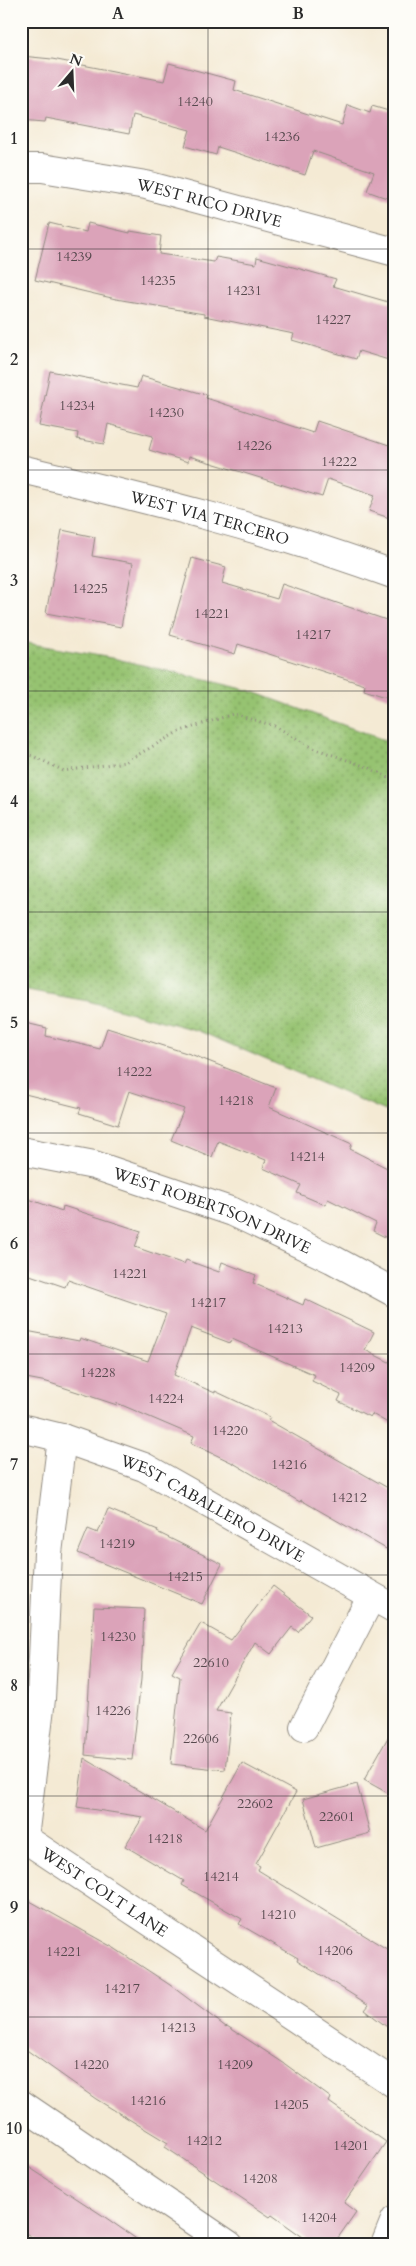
<svg xmlns="http://www.w3.org/2000/svg" width="416" height="2266" font-family="Cardo,serif">
<defs>
<pattern id="grass-dots" width="8" height="8" patternUnits="userSpaceOnUse" patternTransform="scale(1.25)"><rect width="8" height="8" fill="#96c371"/><path d="M2 2h.1M6 6h.1" fill="none" stroke="#7b9f5d" stroke-width="1.8" stroke-linecap="round"/></pattern>
</defs>
<rect width="100%" height="100%" fill="#fdfcf7"/>
<filter id="ink" filterUnits="userSpaceOnUse"><feTurbulence type="fractalNoise" baseFrequency=".02" numOctaves="2"/><feDisplacementMap in="SourceGraphic" scale="10" xChannelSelector="R" yChannelSelector="G"/><feConvolveMatrix kernelMatrix="1 2 1 2 8 2 1 2 1" color-interpolation-filters="sRGB"/></filter>
<filter id="wash" filterUnits="userSpaceOnUse"><feTurbulence type="fractalNoise" baseFrequency=".0096" numOctaves="4" result="noise"/><feDisplacementMap in="SourceGraphic" scale="20" xChannelSelector="R" yChannelSelector="G"/><feGaussianBlur stdDeviation="1.12" result="paint"/><feColorMatrix in="noise" values="0 0 0 0 0 0 0 0 0 0 0 0 0 0 0 0 0 1.4 0 .05"/><feComposite in="paint" operator="in"/></filter>
<g filter="url(#wash)">
<rect width="100%" height="100%" fill="#f4ead4"/>
<polygon fill="url(#grass-dots)" stroke="#60774e" points="21,642 117,659 248,690 395,744 395,1115 199,1031 88,1001 21,989"/>
<g id="blocks">
<g fill="#dba3b9">
<polygon points="21,56 52,59 164,81 169,63 236,81 234,90 342,125 348,105 370,113 372,106 395,113 395,201 367,191 374,172 313,151 305,175 218,147 216,155 185,146 190,130 133,115 129,134 46,118 45,122 21,120"/>
<polygon points="49,223 86,232 88,223 130,233 130,231 161,236 159,254 214,262 216,257 256,264 257,257 336,279 333,286 395,304 395,362 359,351 356,359 292,340 294,334 204,316 204,314 116,299 35,280"/>
<polygon points="50,371 137,388 141,376 207,395 206,398 313,433 317,421 395,447 395,520 369,511 375,495 328,479 322,497 189,456 188,462 149,450 153,436 108,424 104,444 77,439 78,433 39,426"/>
<polygon points="62,530 95,537 92,556 133,563 121,627 46,613"/>
<polygon points="192,558 226,567 222,583 277,599 282,584 395,623 395,700 364,690 365,685 238,644 235,654 170,635"/>
<polygon points="21,1022 47,1028 46,1036 100,1049 107,1028 193,1055 276,1088 269,1107 352,1144 350,1149 395,1172 395,1242 373,1231 376,1223 328,1199 325,1205 297,1193 301,1185 263,1168 266,1160 218,1141 212,1157 171,1140 184,1109 129,1091 118,1125 79,1113 81,1108 21,1093"/>
<polygon points="26,1198 62,1211 63,1206 141,1231 135,1247 184,1264 186,1260 219,1272 222,1262 256,1275 253,1283 303,1305 305,1299 374,1332 365,1350 395,1365 395,1427 372,1414 370,1417 338,1401 341,1395 312,1381 315,1375 232,1339 230,1343 191,1328 174,1375 215,1393 215,1391 270,1417 268,1420 395,1492 395,1554 301,1500 300,1502 233,1463 191,1443 194,1436 117,1403 117,1405 47,1382 21,1377 21,1330 79,1341 80,1338 148,1361 166,1314 68,1280 65,1287 21,1272 21,1212"/>
<polygon points="108,1509 158,1530 157,1532 222,1564 202,1604 78,1553 88,1529 98,1533"/>
<polygon points="273,1586 311,1615 298,1632 292,1627 271,1654 255,1642 216,1711 231,1713 225,1770 171,1764 180,1677 172,1673 201,1623 231,1640"/>
<polygon points="94,1607 144,1609 141,1679 132,1760 85,1755"/>
<polygon points="395,1725 395,1797 364,1780"/>
<polygon points="84,1758 205,1830 242,1763 296,1792 256,1864 260,1866 258,1870 395,1954 395,2033 365,2010 369,2005 297,1960 298,1958 239,1924 242,1919 182,1885 184,1881 125,1846 143,1817 77,1807"/>
<polygon points="357,1784 370,1833 316,1848 303,1799"/>
<polygon points="21,1896 114,1948 170,1985 226,2027 227,2026 285,2064 331,2098 329,2102 386,2142 344,2203 356,2212 333,2245 314,2245 272,2215 270,2217 165,2147 168,2143 96,2099 21,2046"/>
<polygon points="21,2162 102,2215 145,2245 44,2245 21,2230"/>
</g>
</g>
</g>
<g filter="url(#ink)">
<use href="#blocks" fill-opacity="0" stroke="#908a80" stroke-width="1"/>
<g fill="none" stroke-linecap="round" stroke-linejoin="round">
<g stroke="#908a80" stroke-width="30">
<g id="minor">
<path id="s1" d="M21,168H42L146,185L395,252"/>
<path id="s2" d="M21,469C147,499 274,530 395,575"/>
<path id="s3" d="M21,1151L94,1165L233,1212L332,1259L395,1293"/>
<path id="s4" d="M21,1428L62,1438L144,1467L395,1609"/>
<path id="s5" d="M62,1438L48,1553L41,1699L24,1838L395,2084"/>
<polyline points="304,1727 371,1597"/>
<polyline points="21,2104 229,2245"/>
<polyline points="385,2245 395,2220"/>
</g>
</g>
<polyline stroke="#908a80" stroke-width="3" stroke-dasharray="1 4" stroke-linecap="butt" points="21,753 33,756 64,771 125,762 178,732 233,714 275,726 313,748 370,768 395,781"/>
<use href="#minor" stroke="#fff" stroke-width="28"/>
</g>
</g>
<path fill="none" stroke="#2b2b2b" stroke-width="1" stroke-opacity="0.55" d="M208,21V2245M21,249H395M21,470H395M21,691H395M21,912H395M21,1133H395M21,1354H395M21,1575H395M21,1796H395M21,2017H395"/>
<g text-anchor="middle" stroke-width="4" stroke-linejoin="round" paint-order="stroke">
<g font-size="14" fill="#57494e">
<text x="195" y="106">14240</text>
<text x="282" y="141">14236</text>
<text x="74" y="261">14239</text>
<text x="158" y="285">14235</text>
<text x="244" y="295">14231</text>
<text x="333" y="324">14227</text>
<text x="77" y="410">14234</text>
<text x="166" y="417">14230</text>
<text x="254" y="450">14226</text>
<text x="339" y="466">14222</text>
<text x="90" y="593">14225</text>
<text x="212" y="618">14221</text>
<text x="313" y="639">14217</text>
<text x="134" y="1076">14222</text>
<text x="236" y="1105">14218</text>
<text x="307" y="1161">14214</text>
<text x="130" y="1278">14221</text>
<text x="208" y="1307">14217</text>
<text x="285" y="1333">14213</text>
<text x="357" y="1372">14209</text>
<text x="98" y="1377">14228</text>
<text x="166" y="1403">14224</text>
<text x="230" y="1435">14220</text>
<text x="289" y="1469">14216</text>
<text x="349" y="1502">14212</text>
<text x="117" y="1548">14219</text>
<text x="185" y="1581">14215</text>
<text x="118" y="1641">14230</text>
<text x="211" y="1667">22610</text>
<text x="113" y="1715">14226</text>
<text x="201" y="1743">22606</text>
<text x="255" y="1808">22602</text>
<text x="337" y="1821">22601</text>
<text x="165" y="1843">14218</text>
<text x="221" y="1881">14214</text>
<text x="278" y="1919">14210</text>
<text x="335" y="1955">14206</text>
<text x="64" y="1956">14221</text>
<text x="122" y="1993">14217</text>
<text x="178" y="2032">14213</text>
<text x="91" y="2069">14220</text>
<text x="235" y="2069">14209</text>
<text x="148" y="2105">14216</text>
<text x="291" y="2109">14205</text>
<text x="204" y="2145">14212</text>
<text x="351" y="2150">14201</text>
<text x="260" y="2183">14208</text>
<text x="319" y="2222">14204</text>
</g>
<g font-size="16" fill="#2b2b2b" stroke="#fdfcf7">
<text dy="6" stroke="none"><textPath href="#s1" startOffset="192">WEST RICO DRIVE</textPath></text>
<text dy="6" stroke="none"><textPath href="#s2" startOffset="195">WEST VIA TERCERO</textPath></text>
<text dy="6" stroke="none"><textPath href="#s3" startOffset="201">WEST ROBERTSON DRIVE</textPath></text>
<text dy="6" stroke="none"><textPath href="#s4" startOffset="209">WEST CABALLERO DRIVE</textPath></text>
<text dy="6" stroke="none"><textPath href="#s5" startOffset="499">WEST COLT LANE</textPath></text>
</g>
</g>
<rect width="416" height="2266" fill="none" stroke="#fdfcf7" stroke-width="55"/>
<g transform="translate(72 72) rotate(19)" stroke="#fdfcf7" stroke-width="4" paint-order="stroke">
<path d="M0-4L9 19L0 12L-9 19Z" fill="#2b2b2b"/>
<text y="-8" font-size="14" font-weight="bold" text-anchor="middle" fill="#2b2b2b">N</text>
</g>
<rect x="28" y="28" width="360" height="2210" fill="none" stroke="#2b2b2b" stroke-width="2"/>
<g font-size="16" text-anchor="middle" font-weight="bold" fill="#2b2b2b">
<text x="118" y="19">A</text>
<text x="298" y="19">B</text>
<text x="14" y="144">1</text>
<text x="14" y="365">2</text>
<text x="14" y="586">3</text>
<text x="14" y="807">4</text>
<text x="14" y="1028">5</text>
<text x="14" y="1249">6</text>
<text x="14" y="1470">7</text>
<text x="14" y="1691">8</text>
<text x="14" y="1913">9</text>
<text x="14" y="2134">10</text>
</g>
</svg>
